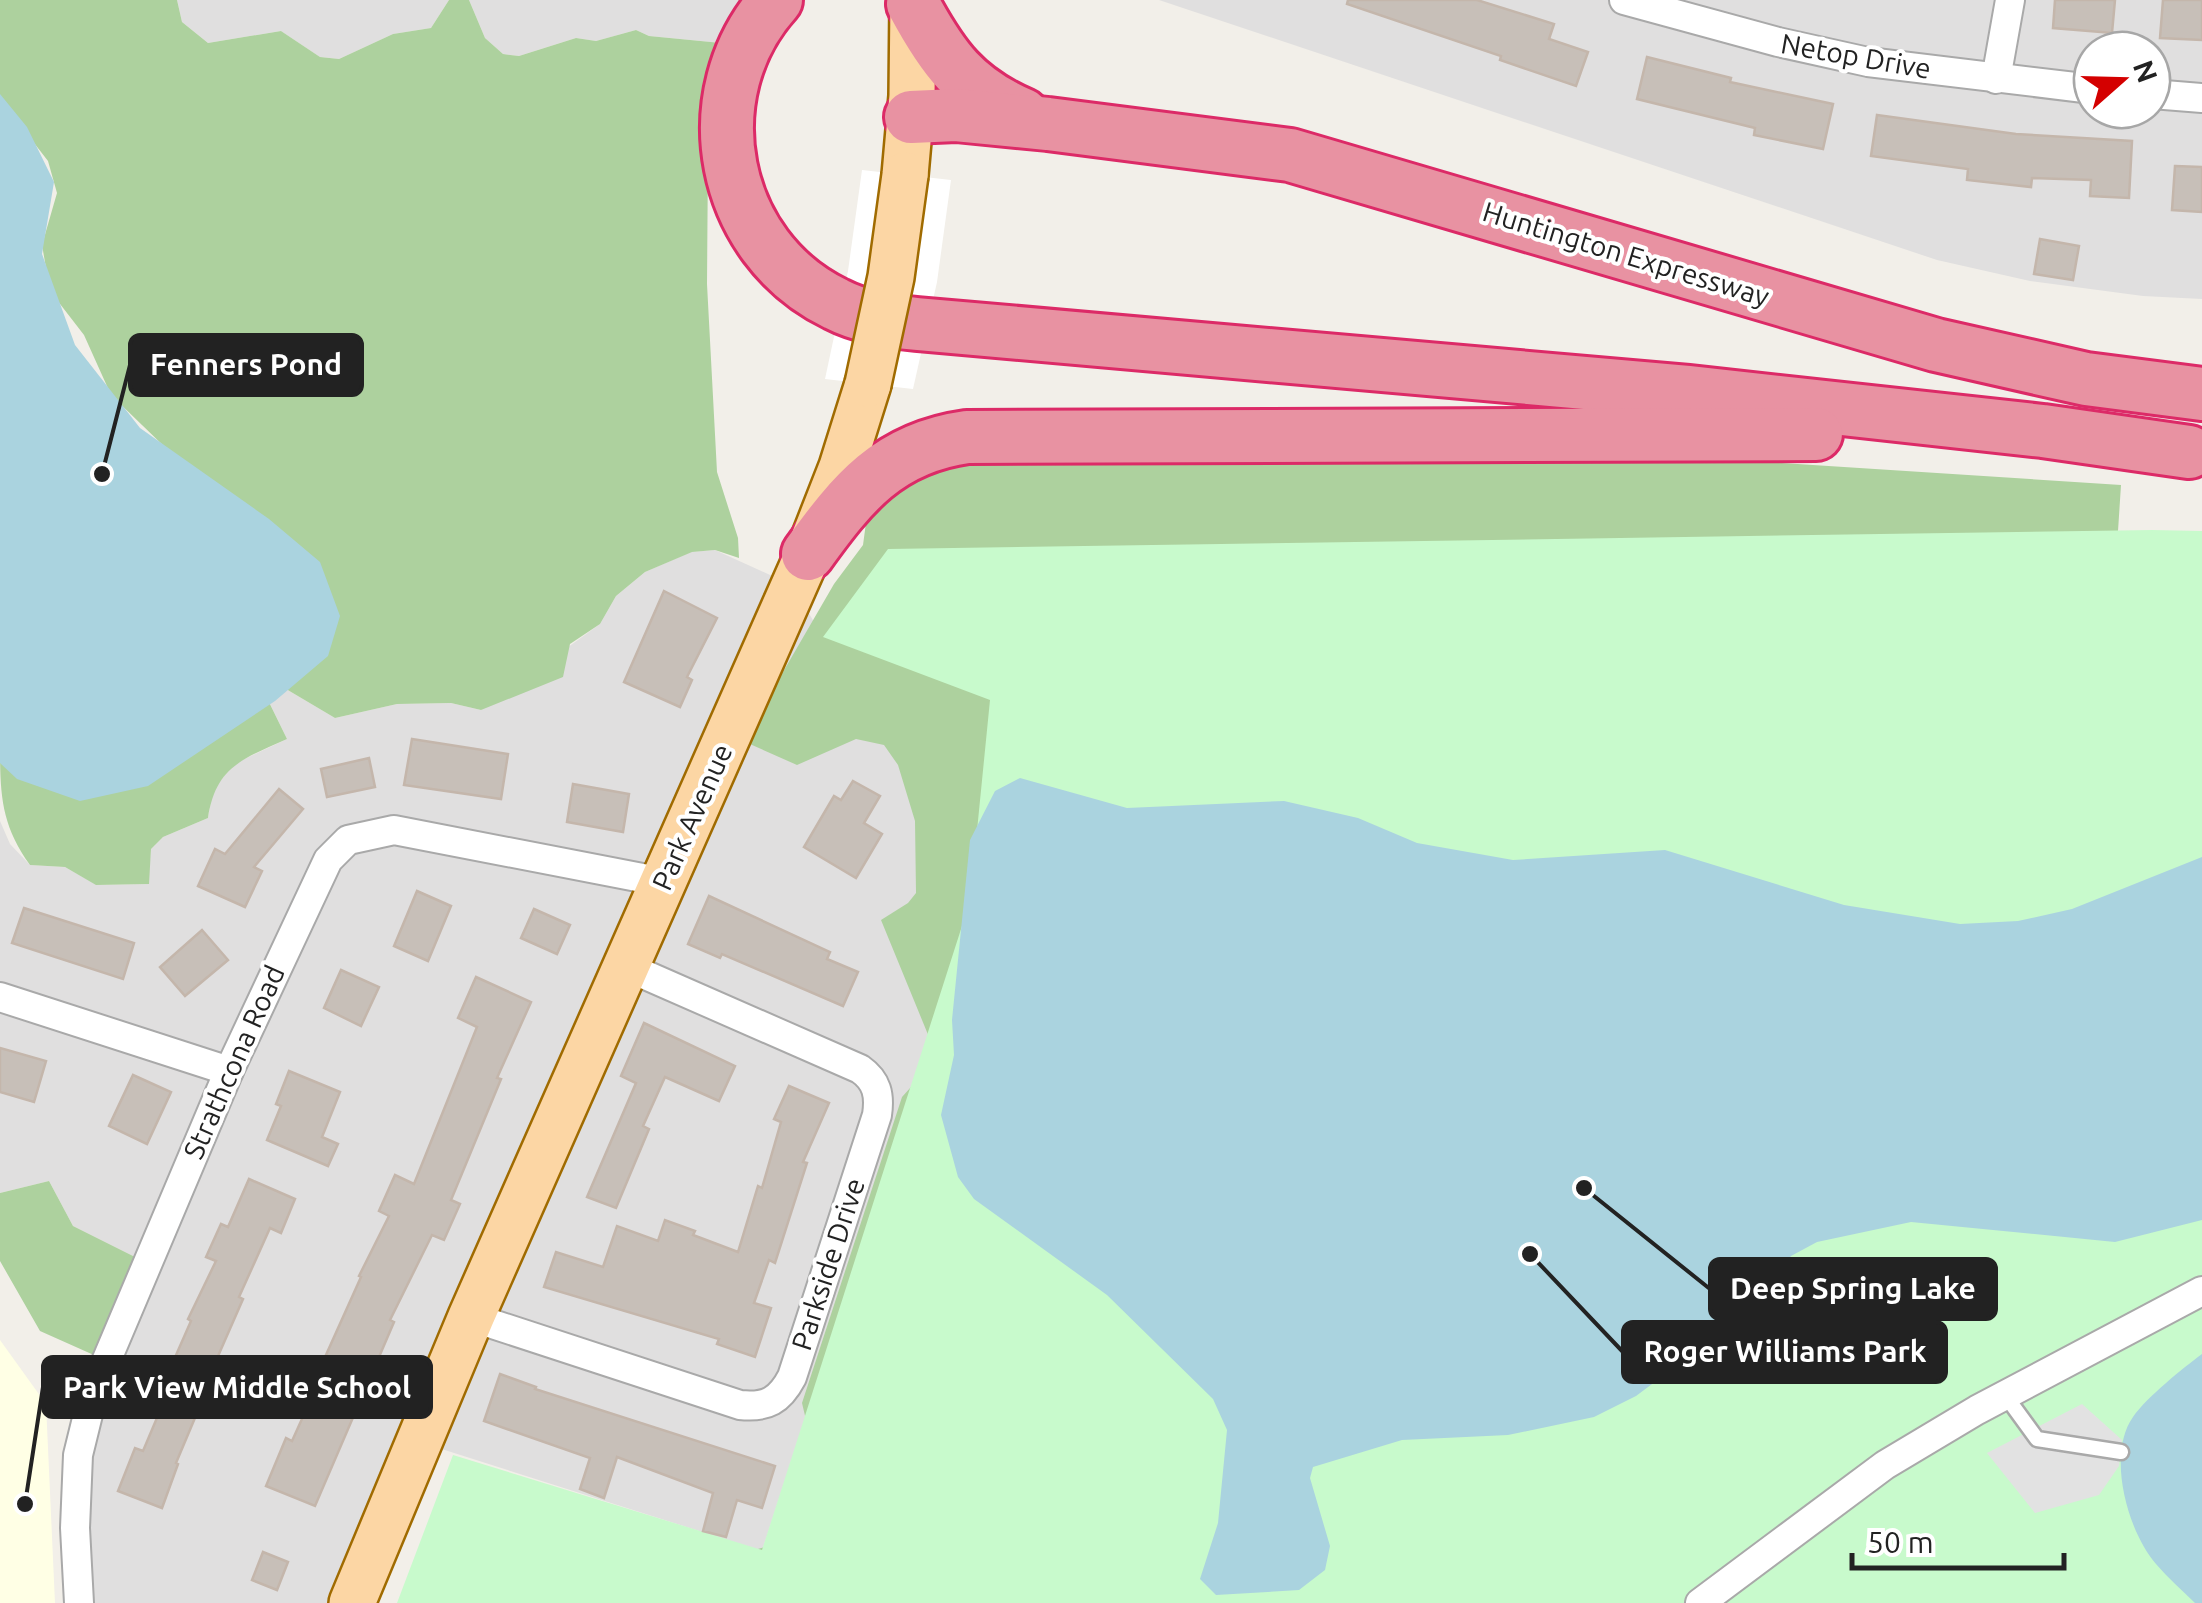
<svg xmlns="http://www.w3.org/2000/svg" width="2202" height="1603" font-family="Ubuntu,sans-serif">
<rect width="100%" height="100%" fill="#f2efe9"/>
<g fill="#e0dfdf" fill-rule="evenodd">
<polygon points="177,0 449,0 431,28 393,34 339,59 320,57 281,31 208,43 182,22"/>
<polygon points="469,0 775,0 721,43 649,36 636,30 596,41 576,38 519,56 503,54 485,38"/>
<path d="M1159,0H2202V299L2143,296L2030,281L1937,260ZM2092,50H2152V110H2092Z"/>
<polygon points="715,550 792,585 823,637 990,699 956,954 762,1551 429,1445 351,1603 83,1603 79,1458 149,1264 73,1226 49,1181 0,1193 0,821 10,844 30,865 65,867 97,885 148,884 151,849 163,837 208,818 213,790 234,764 287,739 264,692 281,686 335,718 397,704 451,703 481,710 600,624 616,596 645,572 691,552"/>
</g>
<polygon fill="#ffffe5" points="0,1340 46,1404 55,1603 0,1603"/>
<g fill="#add19e">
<polygon points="0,0 177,0 182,22 208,43 281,31 320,57 339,59 393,34 431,28 449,0 469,0 485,38 503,54 519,56 576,38 596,41 636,30 649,36 721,43 708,153 707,284 717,472 738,538 739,558 715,550 692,552 645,572 616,596 600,624 570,644 563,677 481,710 451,703 397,704 335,718 281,686 173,455 111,395 84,335 50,291 42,245 57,193 48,161 0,99"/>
<path d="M984,454L1720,459L2121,485L2118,531L1558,1548L730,1557L804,1536L823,1492L802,1403L902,1097L928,1068L929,1037L881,920L908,903L916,893L915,821L898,765L884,745L856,739L797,765L743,741L834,584L863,545L868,508L909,471C938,478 958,467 984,454Z"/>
<path d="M264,692L287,739C243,759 216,766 208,818L163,837L151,849L149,884L96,885L65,867L30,865C0,823 0,793 0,739Z"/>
<polygon points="49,1181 73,1226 149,1264 105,1360 40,1331 0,1261 0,1193"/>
</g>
<polygon fill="#c8facc" points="2152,530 2202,531 2202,1603 397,1603 453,1455 762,1550 970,901 990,700 823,637 888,549"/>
<polygon fill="#e2e2e2" points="2082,1404 2122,1440 2119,1466 2099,1495 2035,1513 1987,1453"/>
<g fill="#aad3df">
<polygon points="0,94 27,127 54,182 42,254 75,345 140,428 269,519 320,562 340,616 328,656 275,701 148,786 80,801 17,779 0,763"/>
<polygon points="1020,778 1127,808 1284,801 1358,818 1417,843 1513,860 1665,850 1844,905 1960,924 2018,921 2072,909 2202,857 2202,1220 2115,1242 1911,1222 1817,1242 1791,1256 1742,1317 1636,1396 1594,1417 1508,1435 1402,1440 1313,1467 1310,1478 1330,1546 1325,1570 1299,1590 1216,1595 1200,1579 1218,1523 1227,1430 1213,1399 1107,1295 974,1199 958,1177 941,1115 954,1055 952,1020 970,840 995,791"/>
<path d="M2202,1354V1603H2195C2182,1590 2168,1578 2156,1564C2128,1532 2106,1455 2133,1417C2146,1398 2183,1368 2202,1354Z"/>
</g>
<polygon fill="#fff" points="862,170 951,180 937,282 913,389 825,379 848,271"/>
<g fill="#c7bfb8" stroke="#c4b6ab" stroke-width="2.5">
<polygon points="1348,0 1477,0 1554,24 1549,39 1588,52 1576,86 1500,60 1501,56 1347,4"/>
<polygon points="2055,0 2115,0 2112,33 2053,28"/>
<polygon points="2163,0 2202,0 2202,40 2160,38"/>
<polygon points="1647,57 1731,78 1730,82 1833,104 1823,149 1754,135 1755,128 1637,99"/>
<polygon points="1877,115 2016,134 2132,141 2129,198 2090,196 2091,180 2032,178 2031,187 1967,180 1968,169 1871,156"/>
<polygon points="2175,166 2202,167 2202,212 2172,210"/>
<polygon points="2040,239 2079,246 2073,280 2034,274"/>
<polygon points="664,591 717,618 687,677 692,680 680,707 624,682"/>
<polygon points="412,739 508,754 501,799 404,785"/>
<polygon points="369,758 375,787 327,797 321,769"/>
<polygon points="853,781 880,796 864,823 882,834 856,878 804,847 834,796 841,800"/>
<polygon points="573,784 629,794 623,832 567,822"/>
<polygon points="279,789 303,809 254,867 262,871 245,907 198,886 215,849 225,854"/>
<polygon points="417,891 451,906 428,961 394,946"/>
<polygon points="709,896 830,952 827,959 858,972 843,1006 722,954 720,958 688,944"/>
<polygon points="24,908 134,943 123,979 12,943"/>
<polygon points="534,909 570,925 557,954 521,938"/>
<polygon points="202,930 228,960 185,996 160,967"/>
<polygon points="341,970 379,987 361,1026 324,1008"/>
<polygon points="476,977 531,1002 497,1078 501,1079 451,1200 460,1204 444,1240 432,1235 390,1320 394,1322 315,1506 266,1486 286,1438 292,1441 330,1357 326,1355 361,1277 359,1276 389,1216 379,1211 395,1175 414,1184 477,1027 458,1018"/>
<polygon points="644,1023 735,1066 719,1101 665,1077 643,1126 649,1129 616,1208 587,1197 636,1083 621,1076"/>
<polygon points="0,1048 46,1061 34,1102 0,1092"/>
<polygon points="289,1071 340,1092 322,1137 338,1144 328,1166 267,1140 281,1106 276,1104"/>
<polygon points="133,1075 171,1092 147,1144 109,1126"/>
<polygon points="789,1086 829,1103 803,1162 807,1163 775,1263 769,1260 754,1303 771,1308 755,1357 717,1344 719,1339 544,1287 556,1252 603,1267 617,1226 658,1241 665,1220 695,1231 693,1235 738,1252 758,1186 762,1188 781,1122 774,1119"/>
<polygon points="249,1179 295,1199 281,1233 270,1228 239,1297 243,1299 197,1404 200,1406 176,1463 178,1464 162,1508 118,1491 135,1448 143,1451 173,1380 166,1378 191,1321 188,1319 216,1261 206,1257 221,1224 228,1227"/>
<polygon points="500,1374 536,1387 535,1389 775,1466 762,1508 737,1500 726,1537 703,1531 713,1493 617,1457 604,1498 580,1489 590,1458 484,1421"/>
<polygon points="263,1552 288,1562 277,1590 252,1580"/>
</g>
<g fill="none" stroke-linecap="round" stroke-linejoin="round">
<g stroke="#a9a9a9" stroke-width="19">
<polyline id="service" points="2005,1395 2037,1439 2121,1452"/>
</g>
<g stroke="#a9a9a9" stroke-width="32">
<g id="minor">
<polyline points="1624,0 1778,42 1868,62 2092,89"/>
<polyline points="1996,79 2010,0"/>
<polyline points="2152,94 2202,98"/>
<polyline points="0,997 229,1071"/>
<path d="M471,1317L740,1405C767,1408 780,1400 792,1377L877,1115C880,1095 877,1081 860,1069L625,966"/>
<polyline points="79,1603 75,1528 78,1455 94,1390 229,1071 328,860 348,840 394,830 663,882"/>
<polyline points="1700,1603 1885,1465 1977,1410 2202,1291"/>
</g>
</g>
<g stroke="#a06b00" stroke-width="50">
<g id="primary">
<polyline points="905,175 912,96 913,0"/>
<polyline points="352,1603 471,1317 808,554 842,467 868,384"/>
</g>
</g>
<g stroke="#dc2a67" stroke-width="58">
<g id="motorway">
<path d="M776,0C691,94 720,248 836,304C861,317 889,321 917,324L1688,392L2043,431L2189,452"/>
<path d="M913,4C942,58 965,90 1023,115"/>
<polyline points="911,117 956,115 1048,124 1290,155 1936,345 2086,379 2202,394"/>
<path d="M808,554C852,493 888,448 967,437L1816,434"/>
</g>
</g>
<use href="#service" stroke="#fff" stroke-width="14"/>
<use href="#minor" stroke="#fff" stroke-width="28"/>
<use href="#primary" stroke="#fcd6a4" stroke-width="45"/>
<use href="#motorway" stroke="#e892a2" stroke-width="52"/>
<g stroke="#a06b00" stroke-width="50" stroke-linecap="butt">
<polyline id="primary-bridge" points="868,384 891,277 905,175"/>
</g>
<use href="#primary-bridge" stroke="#fcd6a4" stroke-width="45"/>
</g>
<g text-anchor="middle" stroke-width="8" stroke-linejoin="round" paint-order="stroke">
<g font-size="28" fill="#222" stroke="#fff">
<text transform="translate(1856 56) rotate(10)" y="10">Netop Drive</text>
<text transform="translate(1626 254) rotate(17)" y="10">Huntington Expressway</text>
<text transform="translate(692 817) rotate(-66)" y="10">Park Avenue</text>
<text transform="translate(234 1062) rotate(-66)" y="10">Strathcona Road</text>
<text transform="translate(828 1264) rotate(-72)" y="10">Parkside Drive</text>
</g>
</g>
<path fill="none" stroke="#222" stroke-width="4" d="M102 474L130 365M1584 1188L1710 1289M1530 1254L1623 1352M25 1504L43 1387"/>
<g fill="#222" stroke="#fff" stroke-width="4">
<circle cx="102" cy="474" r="10"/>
<circle cx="1584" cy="1188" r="10"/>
<circle cx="1530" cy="1254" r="10"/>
<circle cx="25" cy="1504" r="10"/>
</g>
<g fill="#222" stroke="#222" stroke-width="4">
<rect x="130" y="335" width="232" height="60" rx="10"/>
<rect x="1710" y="1259" width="286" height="60" rx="10"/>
<rect x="1623" y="1322" width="323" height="60" rx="10"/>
<rect x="43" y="1357" width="388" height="60" rx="10"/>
</g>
<g font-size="30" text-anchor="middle" font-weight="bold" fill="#fff">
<text x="246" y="375">Fenners Pond</text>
<text x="1853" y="1299">Deep Spring Lake</text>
<text x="1785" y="1362">Roger Williams Park</text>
<text x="237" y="1398">Park View Middle School</text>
</g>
<g transform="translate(2122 80) rotate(70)"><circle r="48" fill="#ffffff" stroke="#a7a7a7" stroke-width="2.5"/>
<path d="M0-8L18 38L0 25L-18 38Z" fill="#d40000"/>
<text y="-15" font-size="28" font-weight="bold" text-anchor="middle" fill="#222222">N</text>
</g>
<path d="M1852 1553v15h212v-15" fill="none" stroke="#222222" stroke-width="5"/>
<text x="1867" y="1553" font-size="30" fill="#222222" stroke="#ffffff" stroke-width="8" paint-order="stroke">50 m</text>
</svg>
